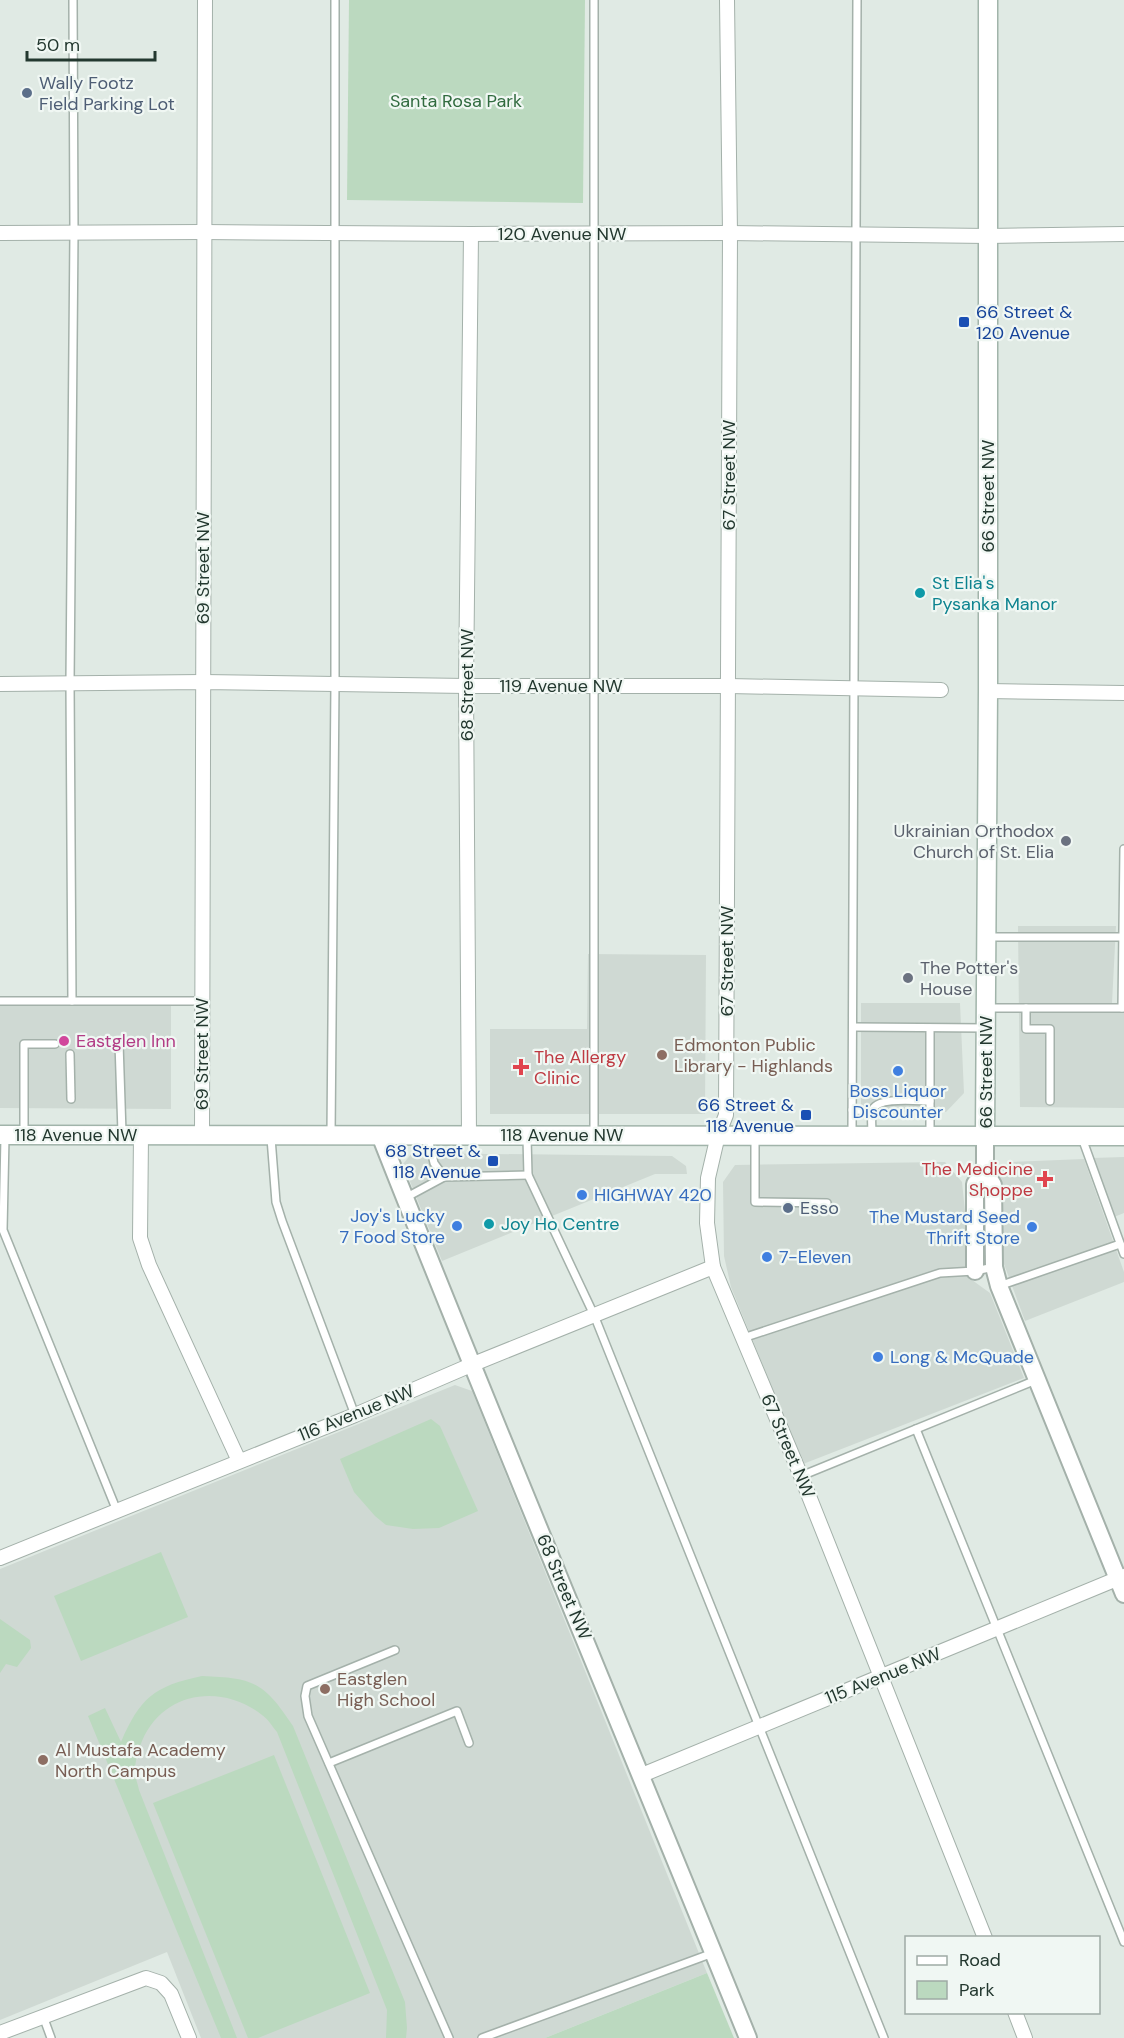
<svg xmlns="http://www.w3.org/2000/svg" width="1124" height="2038" font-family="'DM Sans',sans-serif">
<rect width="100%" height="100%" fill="#e0eae4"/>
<g fill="#cfd9d3">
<polygon points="1018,926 1116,926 1112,1003 1124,1004 1124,1108 1020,1107"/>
<polygon points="588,954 706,955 705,1114 490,1114 490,1029 587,1029"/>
<polygon points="0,1001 171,1001 171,1109 0,1108"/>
<polygon points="861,1003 960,1003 964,1093 946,1112 861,1112"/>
<polygon points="412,1153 672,1156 686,1166 687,1174 655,1174 442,1261 403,1164"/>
<polygon points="1124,1157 1124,1213 1114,1217 1092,1158"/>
<polygon points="1084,1159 1124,1272 1124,1282 1025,1321 1001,1256 996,1189 997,1172 1011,1162"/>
<polygon points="945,1162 962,1182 972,1280 990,1293 1024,1378 803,1464 731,1287 724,1256 723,1182 735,1165"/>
<polygon points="455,1385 472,1391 707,1973 545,2038 201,2038 167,1952 0,2020 0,1569"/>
</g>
<g fill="#bbd9bf">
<polygon points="349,0 585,0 583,203 347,200"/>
<polygon points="431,1419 440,1426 478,1511 439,1528 413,1529 386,1525 375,1516 354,1492 340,1459"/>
<polygon points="161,1552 188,1617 81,1661 54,1596"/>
<polygon points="0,1619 30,1640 31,1648 17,1667 6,1664 0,1673"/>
<path d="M202,1676C254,1678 264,1682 293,1726L405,2002L407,2028L406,2038H386L387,2010L277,1732C272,1726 268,1719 262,1715C222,1683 163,1691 142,1741C138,1750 135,1761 135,1772C135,1778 138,1784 139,1790L237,2038H221L88,1716L105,1708L121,1742C140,1698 154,1686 202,1676Z"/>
<polygon points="274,1755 370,1993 258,2038 248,2038 153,1803"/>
<polygon points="707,1973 734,2038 545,2038"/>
</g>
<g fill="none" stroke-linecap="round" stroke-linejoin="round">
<g stroke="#a4b1aa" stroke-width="10">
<g id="service">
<polyline points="987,937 1123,937"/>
<polyline points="0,1001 202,1001"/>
<polyline points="72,1001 70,683 74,232 73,0"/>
<polyline points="986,1008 1124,1008"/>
<polyline points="1026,1008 1026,1029 1050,1029 1050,1101"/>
<polyline points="1122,1008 1124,849"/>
<polyline points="853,1027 986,1028"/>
<polyline points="86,1043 119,1043 122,1133"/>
<polyline points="70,1054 71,1099"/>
<polyline points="852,1110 872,1111"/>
<polyline points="24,1133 24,1044 55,1044"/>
<polyline points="852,1134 857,0"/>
<polyline points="930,1134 930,1028"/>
<polyline points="331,1135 335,684 335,0"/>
<polyline points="594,1135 594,0"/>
<path d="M872,1135C872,1128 871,1118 872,1111C876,1096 917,1101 930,1101"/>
<polyline points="5,1137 3,1230 117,1511"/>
<polyline points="271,1138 276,1202 282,1221 355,1415"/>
<polyline points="428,1138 434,1163 444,1177"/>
<polyline points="527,1138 528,1175 594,1315 884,2038"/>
<polyline points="755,1138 755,1202 827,1203"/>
<polyline points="1082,1138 1124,1254"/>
<polyline points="405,1198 444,1177 528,1175"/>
<polyline points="999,1286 1120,1244"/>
<polyline points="743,1338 940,1273 975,1271 994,1267"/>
<polyline points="916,1429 1124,1942"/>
<polyline points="801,1476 1036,1380"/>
<polyline points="395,1650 307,1686 305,1696 308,1716 449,2038"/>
<polyline points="329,1763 457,1711 469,1743"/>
<polyline points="43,2016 51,2038"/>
<polyline points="482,2038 713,1953"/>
</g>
</g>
<g stroke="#a4b1aa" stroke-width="16">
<g id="minor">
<polyline points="727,0 730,233 726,1115 718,1135 708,1178 707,1223 713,1267 801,1476 985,1938"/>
<polyline points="0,233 203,232 471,234 730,233 988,236 1124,234"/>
<polyline points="0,684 203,682 466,686 729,686 941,690"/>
<polyline points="988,691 1124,693"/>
<polyline points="141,1135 140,1238 149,1265 239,1461"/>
<polyline points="202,1135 205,0"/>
<polyline points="469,1135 466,686 471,234"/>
<polyline points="0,1558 355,1415 471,1365 713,1267"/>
<polyline points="642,1775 1124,1576"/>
<polyline points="1015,2012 1025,2038"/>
<polyline points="0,2033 146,1978 161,1983 171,1994 189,2038"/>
</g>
</g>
<g stroke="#a4b1aa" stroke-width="20">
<g id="tertiary">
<path d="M380,1135C499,1437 626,1737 748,2038"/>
<polyline points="985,1135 985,1172 993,1185 994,1267 999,1286 1124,1594"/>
<polyline points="975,1271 975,1184 985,1172"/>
</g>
</g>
<g stroke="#a1b4aa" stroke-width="21">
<g id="secondary">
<polyline points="0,1135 1124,1136"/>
<polyline points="985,1135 988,691 988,0"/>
</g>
</g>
<use href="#service" stroke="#fff" stroke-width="7"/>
<use href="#minor" stroke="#fff" stroke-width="14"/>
<use href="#tertiary" stroke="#fff" stroke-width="16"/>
<use href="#secondary" stroke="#fff" stroke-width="18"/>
</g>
<g fill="#5c6f8a" stroke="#f0f7f3" stroke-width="2">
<circle cx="27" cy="93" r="6"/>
<circle cx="788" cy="1208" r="6"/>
</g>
<g fill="#1a4fb4" stroke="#f0f7f3" stroke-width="2">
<rect x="958" y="316" width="12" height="12" rx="3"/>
<rect x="800" y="1109" width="12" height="12" rx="3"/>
<rect x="487" y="1155" width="12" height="12" rx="3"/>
</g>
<g fill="#0f9aa8" stroke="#f0f7f3" stroke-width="2">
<circle cx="920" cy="593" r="6"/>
<circle cx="489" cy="1224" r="6"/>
</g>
<g fill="#6b7280" stroke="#f0f7f3" stroke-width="2">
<circle cx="1066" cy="841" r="6"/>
<circle cx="908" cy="978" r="6"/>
</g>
<circle fill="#d1479c" stroke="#f0f7f3" stroke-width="2" cx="64" cy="1041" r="6"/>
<g fill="#8d6e63" stroke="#f0f7f3" stroke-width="2">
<circle cx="662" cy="1055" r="6"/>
<circle cx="325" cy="1689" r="6"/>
<circle cx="43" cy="1760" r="6"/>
</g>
<g fill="#e0444e" stroke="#f0f7f3" stroke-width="2">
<path d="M518 1058h6v6h6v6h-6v6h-6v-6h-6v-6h6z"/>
<path d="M1042 1170h6v6h6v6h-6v6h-6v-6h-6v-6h6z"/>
</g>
<g fill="#3f7fe0" stroke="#f0f7f3" stroke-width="2">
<circle cx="898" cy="1071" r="6"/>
<circle cx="582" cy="1195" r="6"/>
<circle cx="457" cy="1226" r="6"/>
<circle cx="1032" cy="1227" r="6"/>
<circle cx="767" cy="1257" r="6"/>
<circle cx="878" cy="1357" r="6"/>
</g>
<g text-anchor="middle" stroke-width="4.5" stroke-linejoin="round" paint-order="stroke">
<g font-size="18" fill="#4e5e75" stroke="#f0f7f3" text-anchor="start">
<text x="39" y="89">Wally Footz<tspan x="39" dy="21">Field Parking Lot</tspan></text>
<text x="800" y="1214">Esso</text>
</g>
<g font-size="18" fill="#316b3f" stroke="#f0f7f3">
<text x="456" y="107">Santa Rosa Park</text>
</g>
<g font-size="18" fill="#23382f" stroke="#f0f7f3">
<text x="562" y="240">120 Avenue NW</text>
<text transform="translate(729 475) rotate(-90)" y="6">67 Street NW</text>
<text transform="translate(988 496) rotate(-90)" y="6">66 Street NW</text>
<text transform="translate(203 568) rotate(-90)" y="6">69 Street NW</text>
<text transform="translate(467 685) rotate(-90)" y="6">68 Street NW</text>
<text x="561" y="692">119 Avenue NW</text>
<text transform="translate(727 961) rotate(-90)" y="6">67 Street NW</text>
<text transform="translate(202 1054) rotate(-90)" y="6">69 Street NW</text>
<text transform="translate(986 1072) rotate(-90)" y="6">66 Street NW</text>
<text x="76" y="1141">118 Avenue NW</text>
<text x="562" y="1141">118 Avenue NW</text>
<text transform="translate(356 1413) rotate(-22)" y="6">116 Avenue NW</text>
<text transform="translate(788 1446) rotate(67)" y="6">67 Street NW</text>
<text transform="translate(564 1587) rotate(67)" y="6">68 Street NW</text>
<text transform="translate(883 1676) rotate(-22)" y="6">115 Avenue NW</text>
</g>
<g font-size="18" fill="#164399" stroke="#f0f7f3" text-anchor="end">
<text x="976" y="318" text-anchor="start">66 Street &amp;<tspan x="976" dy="21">120 Avenue</tspan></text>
<text x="794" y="1111">66 Street &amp;<tspan x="794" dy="21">118 Avenue</tspan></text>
<text x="481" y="1157">68 Street &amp;<tspan x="481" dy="21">118 Avenue</tspan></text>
</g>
<g font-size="18" fill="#0d838f" stroke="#f0f7f3" text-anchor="start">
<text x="932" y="589">St Elia's<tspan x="932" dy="21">Pysanka Manor</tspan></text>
<text x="501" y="1230">Joy Ho Centre</text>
</g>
<g font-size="18" fill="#5b616d" stroke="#f0f7f3" text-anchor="end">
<text x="1054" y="837">Ukrainian Orthodox<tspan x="1054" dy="21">Church of St. Elia</tspan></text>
<text x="920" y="974" text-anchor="start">The Potter's<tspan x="920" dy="21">House</tspan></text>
</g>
<g font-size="18" fill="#b23c85" stroke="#f0f7f3" text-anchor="start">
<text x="76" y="1047">Eastglen Inn</text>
</g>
<g font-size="18" fill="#785e54" stroke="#f0f7f3" text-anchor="start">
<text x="674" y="1051">Edmonton Public<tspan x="674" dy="21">Library - Highlands</tspan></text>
<text x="337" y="1685">Eastglen<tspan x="337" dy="21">High School</tspan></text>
<text x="55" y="1756">Al Mustafa Academy<tspan x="55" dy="21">North Campus</tspan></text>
</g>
<g font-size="18" fill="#be3a42" stroke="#f0f7f3" text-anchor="start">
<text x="534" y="1063">The Allergy<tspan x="534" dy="21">Clinic</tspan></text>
<text x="1033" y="1175" text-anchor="end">The Medicine<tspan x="1033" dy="21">Shoppe</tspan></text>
</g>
<g font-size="18" fill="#366cbe" stroke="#f0f7f3" text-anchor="start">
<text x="898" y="1097" text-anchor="middle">Boss Liquor<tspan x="898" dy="21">Discounter</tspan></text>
<text x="594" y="1201">HIGHWAY 420</text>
<text x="445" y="1222" text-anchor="end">Joy's Lucky<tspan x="445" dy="21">7 Food Store</tspan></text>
<text x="1020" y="1223" text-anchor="end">The Mustard Seed<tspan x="1020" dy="21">Thrift Store</tspan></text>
<text x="779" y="1263">7-Eleven</text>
<text x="890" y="1363">Long &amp; McQuade</text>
</g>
</g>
<rect x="905" y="1936" width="195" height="78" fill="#f0f7f3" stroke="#9eaba5" stroke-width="1.5"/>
<rect x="917" y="1956" width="30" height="9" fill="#ffffff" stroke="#9eaba5" stroke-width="1.5"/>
<text x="959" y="1966" font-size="18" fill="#23382f">Road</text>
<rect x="917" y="1981" width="30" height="18" fill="#bbd9bf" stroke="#9eaba5" stroke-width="1.5"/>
<text x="959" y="1996" font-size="18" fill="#23382f">Park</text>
<path d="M27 51v9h128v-9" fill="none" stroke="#23382f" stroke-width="3"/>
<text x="36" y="51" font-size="18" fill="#23382f" stroke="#f0f7f3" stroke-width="4.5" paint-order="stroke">50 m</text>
</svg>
